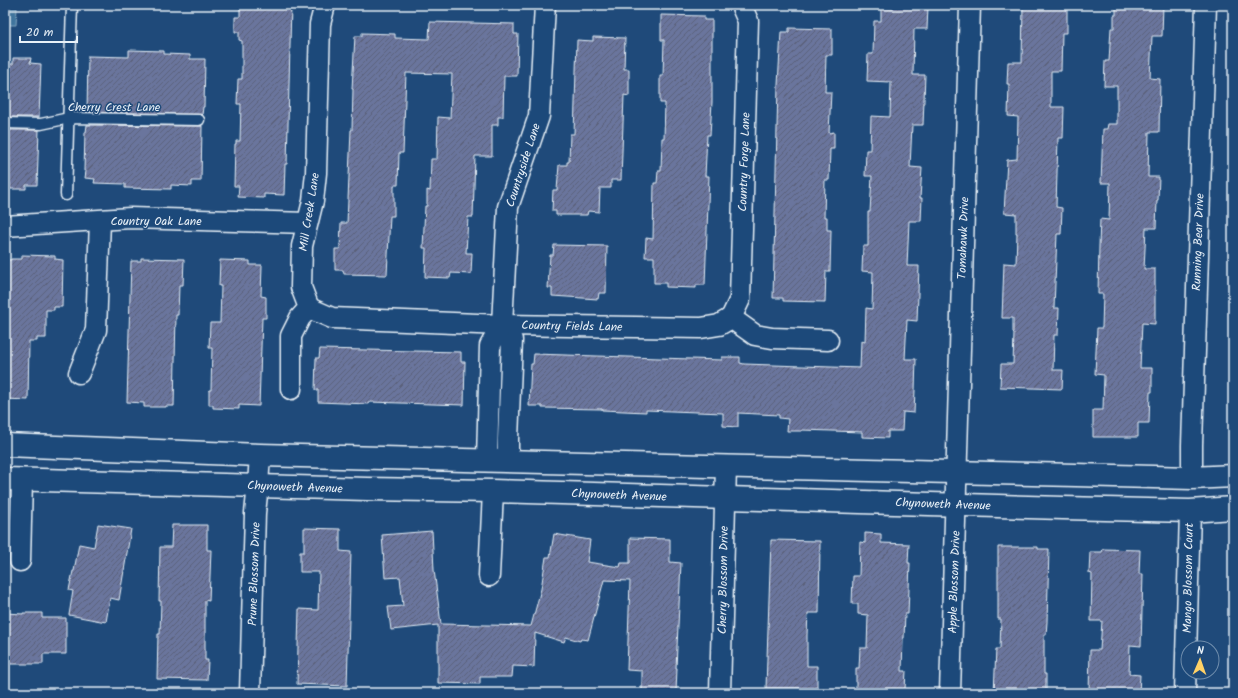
<svg xmlns="http://www.w3.org/2000/svg" width="1238" height="698" font-family="Kalam,sans-serif">
<defs>
<pattern id="water-ripples" width="26" height="14" patternUnits="userSpaceOnUse"><rect width="26" height="14" fill="#40759d"/><path d="M2 4q2-2 4 0t4 0M15 11q2-2 4 0t4 0" fill="none" stroke="#435e74"/></pattern>
<pattern id="building-hatch" width="6" height="6" patternUnits="userSpaceOnUse"><rect width="6" height="6" fill="#6b759d"/><path d="M-1 1l2-2M0 6l6-6M5 7l2-2" fill="none" stroke="#5a6178"/></pattern>
</defs>
<rect width="100%" height="100%" fill="#1f4a7a"/>
<filter id="ink" filterUnits="userSpaceOnUse"><feTurbulence type="fractalNoise" baseFrequency=".025" numOctaves="2"/><feDisplacementMap in="SourceGraphic" scale="8" xChannelSelector="R" yChannelSelector="G"/><feConvolveMatrix kernelMatrix="1 2 1 2 8 2 1 2 1" color-interpolation-filters="sRGB"/></filter>
<g filter="url(#ink)">
<polygon fill="url(#water-ripples)" stroke="#83a7c1" points="5,8 17,8 16,25 5,25"/>
<g fill="url(#building-hatch)" stroke="#e8f1f8">
<polygon points="240,5 291,5 287,164 285,164 284,195 264,194 264,198 238,197 239,186 234,186 235,144 236,144 236,141 240,141 241,104 237,104 238,79 242,79 242,41 239,40 239,32 235,32 235,17 240,17"/>
<polygon points="1023,5 1067,7 1067,33 1062,33 1061,71 1051,71 1051,107 1064,107 1063,138 1058,138 1056,207 1062,208 1061,234 1057,234 1054,308 1059,308 1058,335 1054,335 1053,370 1063,370 1062,389 1000,387 1001,364 1013,364 1014,333 1013,332 1013,318 1002,318 1004,263 1016,264 1017,233 1016,233 1016,214 1004,213 1007,160 1017,159 1018,117 1008,116 1009,84 1007,84 1008,62 1022,62"/>
<polygon points="1116,5 1163,5 1162,36 1152,36 1150,78 1160,79 1159,132 1149,132 1148,177 1159,177 1158,200 1157,200 1156,228 1146,228 1144,269 1155,269 1155,324 1142,323 1140,368 1152,368 1152,392 1150,392 1149,423 1138,423 1138,437 1093,437 1093,410 1103,410 1104,375 1095,374 1097,328 1102,328 1103,294 1098,294 1099,246 1100,219 1109,220 1110,183 1101,183 1103,129 1107,129 1108,124 1117,124 1117,86 1104,86 1105,61 1109,61 1111,28 1114,28 1114,15 1116,15"/>
<polygon points="894,6 928,7 927,29 914,29 913,75 925,75 923,125 912,125 910,167 922,168 920,198 922,198 921,221 909,221 907,266 919,266 917,321 907,320 905,359 916,359 915,390 914,413 903,412 902,431 888,431 888,438 862,437 862,432 802,430 802,431 787,431 788,419 779,418 779,415 738,413 738,427 723,426 723,413 646,410 646,412 602,410 602,409 542,408 542,406 529,406 531,364 533,364 534,354 722,360 722,357 740,357 740,363 744,364 860,368 861,341 865,342 866,308 872,309 873,272 862,271 863,246 868,246 868,212 870,212 872,176 865,176 866,150 870,150 871,116 890,117 891,82 867,81 868,54 873,54 874,21 881,21 881,8 893,9"/>
<polygon points="661,15 704,16 704,20 712,20 712,102 710,135 707,135 705,176 709,176 705,285 696,285 696,288 666,287 666,283 654,283 654,257 645,257 646,238 653,239 654,183 657,183 658,171 661,171 662,138 664,138 665,103 660,103 660,76 663,76 664,40 661,40"/>
<polygon points="430,22 514,24 514,34 518,34 517,76 504,76 503,117 498,117 498,125 492,125 492,156 475,156 473,217 468,217 466,253 472,253 471,274 451,273 450,278 425,277 426,248 423,248 425,206 427,206 427,190 430,191 431,159 437,159 438,117 450,118 452,74 406,73 403,153 399,153 398,185 394,185 394,216 390,216 387,275 344,274 343,270 335,270 335,249 340,249 341,223 347,223 351,130 352,130 353,89 352,89 355,36 362,36 362,33 395,34 395,38 429,39"/>
<polygon points="789,28 832,29 832,55 826,55 825,92 831,92 829,133 834,132 834,149 830,149 829,180 825,180 824,217 827,217 827,230 831,230 830,271 826,271 825,302 783,301 783,298 773,298 778,85 781,32 789,32"/>
<polygon points="593,37 625,38 624,69 629,69 629,96 624,95 621,180 611,180 611,188 600,188 599,212 588,211 587,215 556,215 556,211 552,211 553,190 557,190 559,165 567,165 567,162 569,162 570,134 574,134 577,40 593,41"/>
<polygon points="129,50 164,51 164,54 190,55 190,59 205,59 204,107 203,107 202,115 87,112 88,56 129,57"/>
<polygon points="13,58 31,58 30,63 41,64 39,117 5,117 5,64 13,64"/>
<polygon points="87,125 202,126 201,181 192,181 192,186 171,185 171,189 125,188 125,184 94,183 95,179 85,178 86,171 84,171 85,132 86,132"/>
<polygon points="5,130 39,130 37,185 26,185 26,189 10,189 10,183 5,183"/>
<polygon points="554,245 607,246 606,293 599,293 598,299 552,296 552,288 548,288 550,255 553,255"/>
<polygon points="22,255 55,256 55,259 63,260 62,307 54,307 54,310 46,310 46,338 37,338 37,341 29,341 28,400 5,399 5,260 11,260 11,259 22,259"/>
<polygon points="141,258 184,259 183,285 179,285 178,315 176,315 174,406 166,406 166,407 144,407 144,403 127,402 131,261 141,261"/>
<polygon points="220,260 250,261 250,265 262,265 261,296 266,297 266,318 262,318 259,406 239,405 239,409 213,408 213,405 209,405 209,390 211,390 212,348 209,348 210,323 220,323 221,286 219,286"/>
<polygon points="320,349 461,352 461,362 465,362 464,405 369,402 369,404 318,402 318,390 315,390 316,358 319,358"/>
<polygon points="98,524 131,529 119,600 110,598 106,622 69,615 73,591 69,590 73,571 74,571 79,544 94,547"/>
<polygon points="172,525 207,525 207,550 211,550 209,601 205,600 205,660 208,660 207,680 157,679 158,634 160,634 161,601 159,601 160,547 171,547"/>
<polygon points="304,528 340,529 340,551 351,552 347,686 297,684 299,609 318,610 319,572 300,572 300,552 304,552"/>
<polygon points="432,531 434,570 441,624 531,626 541,589 546,557 550,557 554,534 590,540 587,562 620,567 621,563 630,563 630,538 670,539 670,562 681,563 676,668 677,668 676,692 642,691 642,671 627,670 630,581 604,580 588,640 581,639 580,641 566,637 564,642 535,633 534,667 513,666 512,677 480,677 480,684 438,683 438,625 391,630 388,607 403,606 400,577 385,578 382,535"/>
<polygon points="865,533 881,534 881,543 909,544 908,563 910,563 908,614 905,614 904,638 903,638 902,671 906,671 905,689 856,689 856,668 859,668 860,648 867,648 868,615 858,614 858,604 852,604 853,576 859,576 860,542 865,543"/>
<polygon points="771,540 820,541 819,613 808,613 807,635 807,666 817,666 817,688 766,688"/>
<polygon points="998,547 1038,547 1038,549 1049,549 1047,622 1046,635 1044,635 1044,674 1046,674 1046,693 994,693 996,649 1000,649 1001,619 998,619"/>
<polygon points="1103,549 1140,550 1139,574 1143,574 1141,646 1130,645 1129,674 1140,675 1139,693 1089,693 1090,650 1100,650 1102,621 1091,621 1092,574 1089,573 1090,552 1102,552"/>
<polygon points="5,613 23,614 23,613 42,613 42,618 66,618 66,654 43,654 43,664 5,664"/>
</g>
<g fill="none" stroke-linecap="round" stroke-linejoin="round">
<g stroke="#e8f1f8" stroke-width="13">
<g id="lane">
<polyline points="5,123 41,124 69,118 199,120"/>
<polyline points="66,195 72,5"/>
</g>
</g>
<g stroke="#e8f1f8" stroke-width="23">
<g id="street">
<polyline points="5,226 130,218 307,223"/>
<polyline points="309,308 332,318 502,325 701,328 719,325 731,318 755,335 772,338 828,340"/>
<polyline points="731,318 740,299 748,21 741,5"/>
<polyline points="502,325 512,340 508,439 508,461"/>
<polyline points="79,373 96,330 100,221"/>
<polyline points="291,389 291,336 300,318 309,308 301,287 302,246 313,201 316,173 320,24 325,5"/>
<polyline points="487,460 490,346 502,325 508,207 539,116 545,5"/>
<polyline points="1192,478 1192,445 1206,5"/>
<polyline points="20,561 22,480"/>
<polyline points="489,576 493,491"/>
<polyline points="250,693 255,513 258,485 260,455"/>
<polyline points="720,693 726,467"/>
<polyline points="950,693 970,5"/>
<polyline points="1185,693 1190,511"/>
</g>
</g>
<g stroke="#e8f1f8" stroke-width="25">
<g id="secondary">
<polyline points="5,445 260,455 1076,475 1192,478 1233,476"/>
<polyline points="5,479 367,489 493,491 1063,508 1190,511 1233,508"/>
</g>
</g>
<use href="#lane" stroke="#1f4a7a" stroke-width="10"/>
<use href="#street" stroke="#1f4a7a" stroke-width="20"/>
<use href="#secondary" stroke="#1f4a7a" stroke-width="22"/>
</g>
</g>
<g text-anchor="middle" stroke-width="3" stroke-linejoin="round" paint-order="stroke">
<g font-size="12" fill="#e8f1f8" stroke="#1f4a7a">
<text x="114" y="111">Cherry Crest Lane</text>
<text transform="translate(744 162) rotate(-88)" y="4">Country Forge Lane</text>
<text transform="translate(523 165) rotate(-72)" y="4">Countryside Lane</text>
<text transform="translate(309 212) rotate(-81)" y="4">Mill Creek Lane</text>
<text x="156" y="225">Country Oak Lane</text>
<text transform="translate(963 238) rotate(-88)" y="4">Tomahawk Drive</text>
<text transform="translate(1198 242) rotate(-88)" y="4">Running Bear Drive</text>
<text transform="translate(572 326) rotate(1)" y="4">Country Fields Lane</text>
<text transform="translate(295 487) rotate(2)" y="4">Chynoweth Avenue</text>
<text transform="translate(619 495) rotate(2)" y="4">Chynoweth Avenue</text>
<text transform="translate(943 504) rotate(2)" y="4">Chynoweth Avenue</text>
<text transform="translate(254 574) rotate(-88)" y="4">Prune Blossom Drive</text>
<text transform="translate(1188 578) rotate(-89)" y="4">Mango Blossom Court</text>
<text transform="translate(723 580) rotate(-89)" y="4">Cherry Blossom Drive</text>
<text transform="translate(954 582) rotate(-88)" y="4">Apple Blossom Drive</text>
</g>
</g>
<rect width="1238" height="698" fill="none" stroke="#1f4a7a" stroke-width="20"/>
<rect x="10" y="10" width="1218" height="678" fill="none" stroke="#e8f1f8" stroke-width="1.5" filter="url(#ink)"/>
<g transform="translate(1200 660) rotate(2)"><circle r="19" fill="#1f4a7a" stroke="#6f8dac"/>
<path d="M0-3L7 15L0 10L-7 15Z" fill="#ffd166"/>
<text y="-6" font-size="11" font-weight="bold" text-anchor="middle" fill="#e8f1f8">N</text>
</g>
<path d="M20 36v6h57v-6" fill="none" stroke="#e8f1f8" stroke-width="2"/>
<text x="26" y="36" font-size="12" fill="#e8f1f8" stroke="#1f4a7a" stroke-width="3" paint-order="stroke">20 m</text>
</svg>
